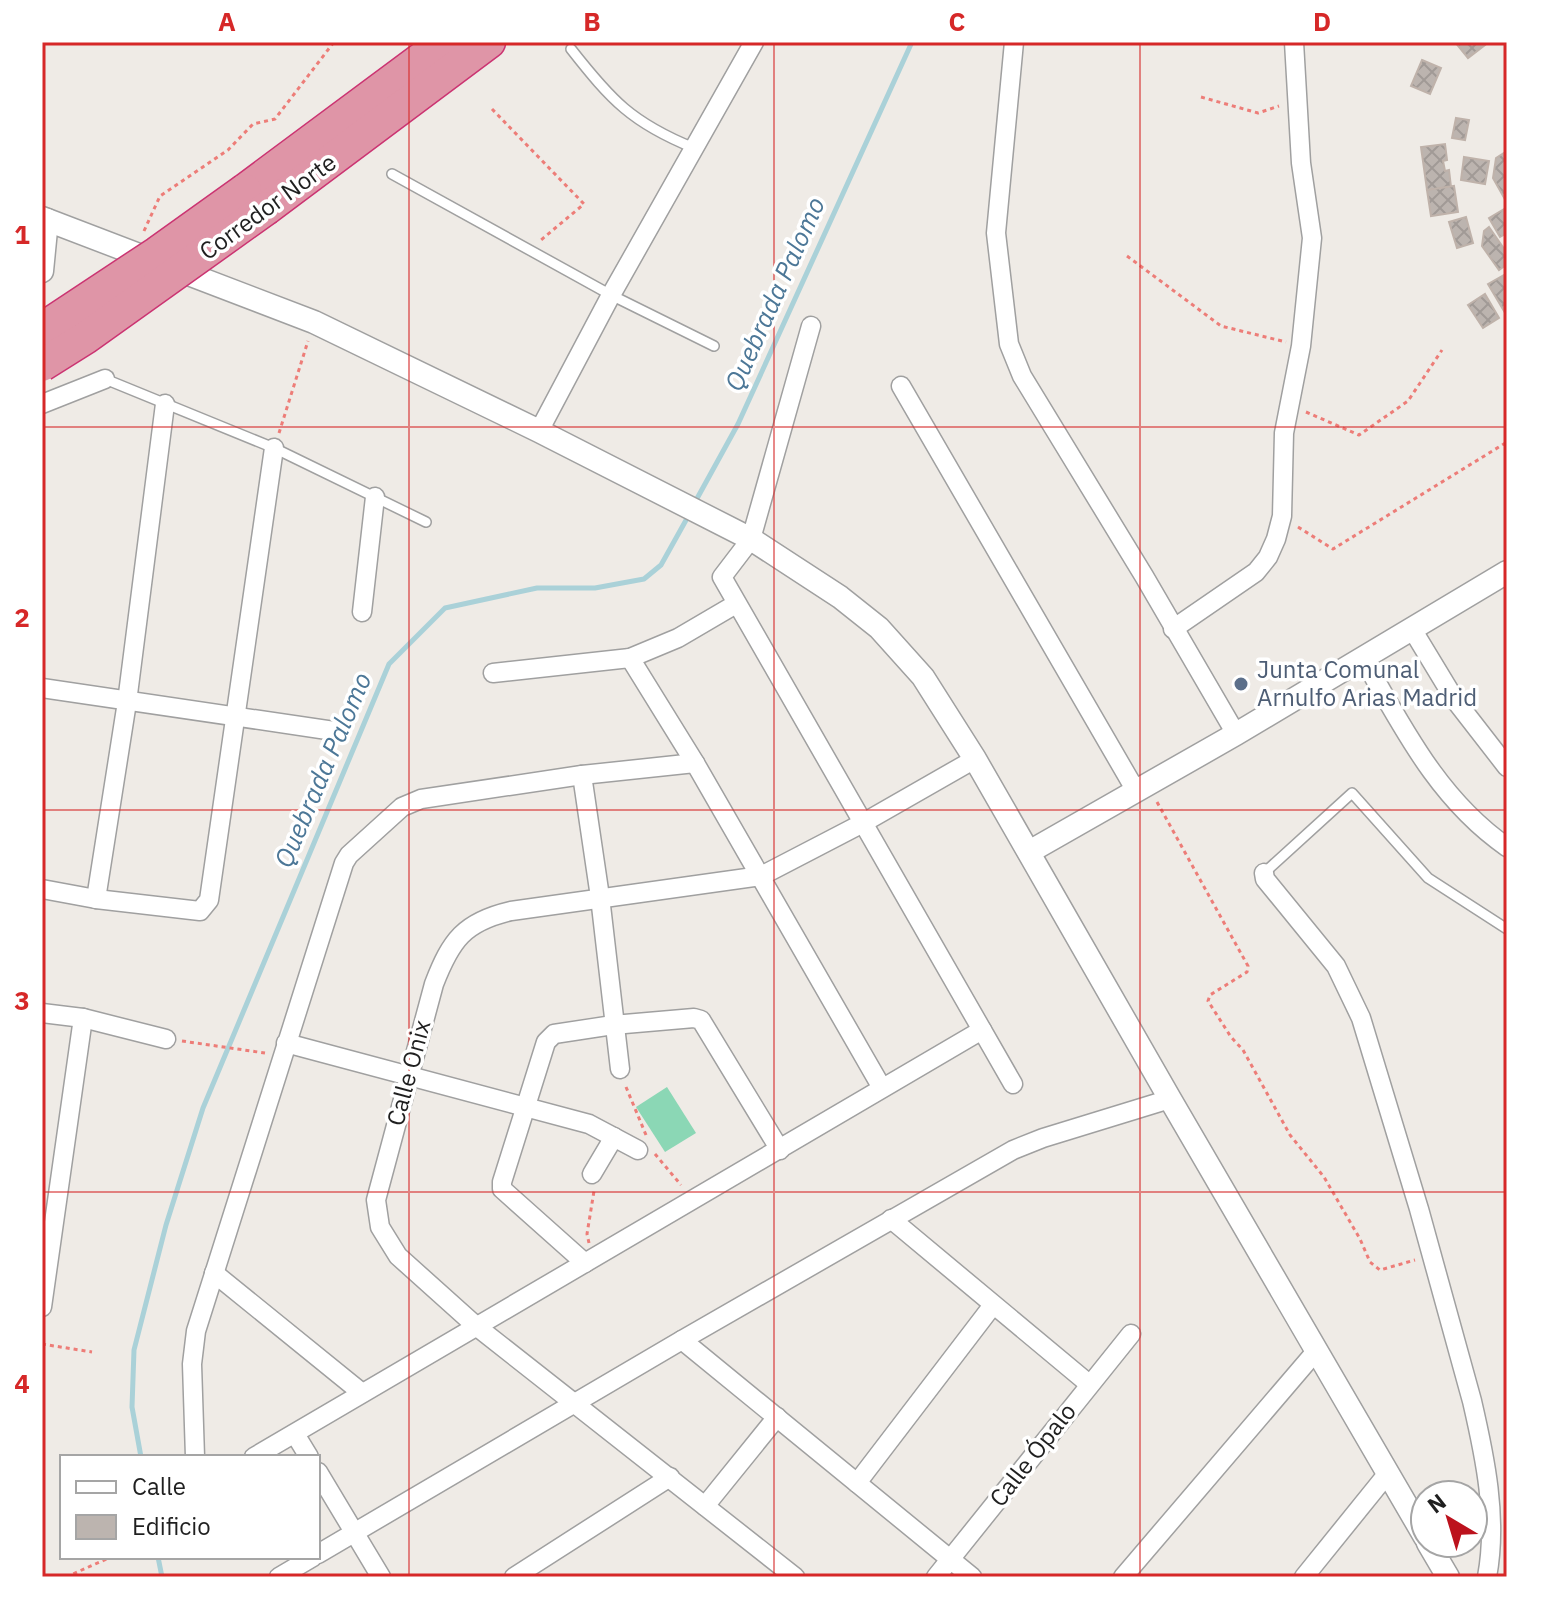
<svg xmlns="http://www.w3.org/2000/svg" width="1549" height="1619" font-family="'IBM Plex Sans',sans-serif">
<defs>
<pattern id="building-cross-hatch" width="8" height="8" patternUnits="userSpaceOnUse" patternTransform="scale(2)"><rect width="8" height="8" fill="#bcb4af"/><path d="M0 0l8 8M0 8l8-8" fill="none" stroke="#a19a96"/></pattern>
</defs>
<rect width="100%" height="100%" fill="#efebe6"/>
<polygon fill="#8bd7b5" points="667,1087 696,1133 665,1152 636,1107"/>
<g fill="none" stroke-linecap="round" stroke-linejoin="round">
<g stroke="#aad1d8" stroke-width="5">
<polyline points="694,504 738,424 912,42"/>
<polyline points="141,1457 132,1407 134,1350 166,1225 203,1108 389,664 445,608 537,588 595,588 644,579 661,565 690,513"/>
<polyline points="158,1557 162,1577"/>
</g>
</g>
<g fill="url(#building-cross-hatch)" stroke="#bfb2aa" stroke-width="2">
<polygon points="1455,42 1483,42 1485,45 1468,58"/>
<polygon points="1422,60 1441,68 1430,94 1411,86"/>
<polygon points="1456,118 1469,120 1465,140 1452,138"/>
<polygon points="1445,144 1447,160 1443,161 1445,171 1449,170 1451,187 1427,190 1421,147"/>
<polygon points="1504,153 1507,159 1507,203 1493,178 1496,158"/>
<polygon points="1464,157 1489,161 1485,184 1461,180"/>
<polygon points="1454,186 1458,212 1431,216 1427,190"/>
<polygon points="1506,208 1507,233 1500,237 1489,218"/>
<polygon points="1466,217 1473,243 1457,248 1449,222"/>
<polygon points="1489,227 1507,253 1507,264 1499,270 1482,246 1484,231"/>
<polygon points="1506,274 1507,276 1507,316 1488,284"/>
<polygon points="1485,294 1499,318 1483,328 1468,305"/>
</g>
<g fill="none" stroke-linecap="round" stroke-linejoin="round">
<g stroke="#a0a0a0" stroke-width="12">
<g id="service">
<path d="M571,49C611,100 632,123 694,148"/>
<polyline points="392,174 611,295 714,346"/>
<polyline points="105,379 274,448 426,522"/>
<polyline points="1264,873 1352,793 1428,878 1507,929"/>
</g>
</g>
<g stroke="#a0a0a0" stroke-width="21">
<g id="minor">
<polyline points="1014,42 996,233 1009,344 1022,376 1144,576 1236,734"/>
<polyline points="811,326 751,539 722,577 1013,1084"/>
<polyline points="901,386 1136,791"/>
<polyline points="42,404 105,379"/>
<polyline points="539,431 611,295 754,42"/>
<polyline points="362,612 375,497"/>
<polyline points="1173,629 1256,572 1268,557 1276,539 1282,516 1284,433 1301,346 1312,238 1301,163 1294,42"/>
<polyline points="1412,629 1455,700 1507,767"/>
<polyline points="630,658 695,763 882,1088"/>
<path d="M1363,658C1403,728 1439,800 1507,847"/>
<polyline points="493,673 630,658 678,638 736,604"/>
<polyline points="42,688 334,731"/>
<polyline points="582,775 600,897 620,1069"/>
<path d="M1264,873L1265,879L1336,966L1361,1018L1419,1209L1472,1401C1485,1457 1498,1519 1487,1577"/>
<polyline points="42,889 96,899 200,911 209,900 274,448"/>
<polyline points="96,899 127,702 165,404"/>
<polyline points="42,1013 83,1018 166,1039"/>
<polyline points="286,1043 589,1124 638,1150"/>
<polyline points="592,1174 614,1137"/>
<polyline points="891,1219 1089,1384"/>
<polyline points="585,1263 502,1189 502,1182 546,1042 554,1034 613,1025 694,1018 701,1020 780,1150"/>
<polyline points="214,1273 362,1393"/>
<polyline points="42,1307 83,1018"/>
<polyline points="682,1340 972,1577"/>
<polyline points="295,1434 309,1457"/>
<polyline points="195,1457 192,1364 196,1331 344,863 349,855 402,807 421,799 582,775 695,763"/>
<polyline points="254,1457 982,1030"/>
<polyline points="318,1472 381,1577"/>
<polyline points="857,1483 993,1305"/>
<polyline points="705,1506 777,1417"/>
<polyline points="318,1554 682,1340 1013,1150 1043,1138 1170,1099"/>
<polyline points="279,1577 313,1557"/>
<polyline points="514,1577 670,1477"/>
<path d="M795,1577L476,1326L398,1256L380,1227L376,1200L434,984C451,940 464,922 511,911L761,876L863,823L975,759"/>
<polyline points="936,1577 1131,1334"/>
<polyline points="1123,1577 1317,1350"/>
<polyline points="1304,1577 1388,1473"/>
</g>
</g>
<g stroke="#a0a0a0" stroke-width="25">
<g id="tertiary">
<polyline points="42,218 314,322 539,431 751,539 840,597 879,628 923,677 975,759 1170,1099 1425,1537"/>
<polyline points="42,271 47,220"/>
<polyline points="1029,852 1236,734 1507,572"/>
<polyline points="1428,1543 1448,1577"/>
</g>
</g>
<g stroke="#cb3472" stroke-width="35">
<g id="motorway">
<polyline points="245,190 444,42"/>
<polyline points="267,208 489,42"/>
</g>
</g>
<g stroke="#ed7d78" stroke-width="3" stroke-dasharray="4 4" stroke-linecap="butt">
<polyline points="1201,97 1258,113 1279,106"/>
<polyline points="492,109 584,204 541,240"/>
<polyline points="144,231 160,196 228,150 253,124 275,119 334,42"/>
<polyline points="1127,256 1221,326 1286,342"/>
<polyline points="1306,412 1359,435 1408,401 1442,350"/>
<polyline points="279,433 308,341"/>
<polyline points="1298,527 1333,549 1507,442"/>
<polyline points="1157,802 1248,966 1247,972 1210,995 1208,1001 1231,1037 1243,1050 1290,1135 1324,1177 1360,1239 1370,1262 1380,1270 1415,1260"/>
<polyline points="182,1041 265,1053"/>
<polyline points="626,1087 646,1135"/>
<polyline points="655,1154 681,1185"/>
<polyline points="589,1243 587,1234 594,1191"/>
<polyline points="42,1344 92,1352"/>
<polyline points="66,1577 111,1557"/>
</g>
<use href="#service" stroke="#fff" stroke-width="9"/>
<use href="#minor" stroke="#fff" stroke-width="18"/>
<use href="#tertiary" stroke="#fff" stroke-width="22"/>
<use href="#motorway" stroke="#df95a7" stroke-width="32"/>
<g stroke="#cb3472" stroke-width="35" stroke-linecap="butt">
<g id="motorway-bridge">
<polyline points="42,329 157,253 245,190"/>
<polyline points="42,365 85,338 267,208"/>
</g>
</g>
<use href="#motorway-bridge" stroke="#df95a7" stroke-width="32"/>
</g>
<path fill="none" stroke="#d62828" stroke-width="2" stroke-opacity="0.55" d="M409,42V1577M774,42V1577M1140,42V1577M42,427H1507M42,810H1507M42,1192H1507"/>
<circle fill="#5c6f8a" stroke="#fff" stroke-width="3" cx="1241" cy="684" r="8"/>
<g text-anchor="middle" stroke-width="7" stroke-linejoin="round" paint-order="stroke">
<g font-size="24" fill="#1f1f1f" stroke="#fff">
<text transform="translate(268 207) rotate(-36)" y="8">Corredor Norte</text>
<text transform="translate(409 1073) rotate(-75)" y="8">Calle Onix</text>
<text transform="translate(1033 1455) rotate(-52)" y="8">Calle Ópalo</text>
</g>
<g font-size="24" fill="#4e5e75" stroke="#fff" text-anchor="start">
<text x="1257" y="678">Junta Comunal<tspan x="1257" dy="28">Arnulfo Arias Madrid</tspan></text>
</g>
<g font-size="26" font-style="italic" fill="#4c7797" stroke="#fff">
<text transform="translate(775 294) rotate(-66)" y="9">Quebrada Palomo</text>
<text transform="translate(323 770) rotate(-67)" y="9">Quebrada Palomo</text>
</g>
</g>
<rect width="1549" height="1619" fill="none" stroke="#ffffff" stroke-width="88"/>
<rect x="60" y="1455" width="260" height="104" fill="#ffffff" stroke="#a5a5a5" stroke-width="2"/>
<rect x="76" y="1481" width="40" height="12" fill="#ffffff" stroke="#a5a5a5" stroke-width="2"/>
<text x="132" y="1495" font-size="24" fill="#1f1f1f">Calle</text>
<rect x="76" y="1515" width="40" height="24" fill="#bcb4af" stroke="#a5a5a5" stroke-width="2"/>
<text x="132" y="1535" font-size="24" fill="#1f1f1f">Edificio</text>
<g transform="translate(1449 1519) rotate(322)"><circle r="38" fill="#ffffff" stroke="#a5a5a5" stroke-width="2"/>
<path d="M0-6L14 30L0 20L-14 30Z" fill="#bc121d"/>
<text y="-12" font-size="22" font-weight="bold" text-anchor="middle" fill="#1f1f1f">N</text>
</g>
<rect x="44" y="44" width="1461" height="1531" fill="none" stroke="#d62828" stroke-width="3"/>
<g font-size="26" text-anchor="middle" font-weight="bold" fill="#d62828">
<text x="227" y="31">A</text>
<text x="592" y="31">B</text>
<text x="957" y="31">C</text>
<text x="1322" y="31">D</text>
<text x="22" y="244">1</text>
<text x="22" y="627">2</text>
<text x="22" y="1010">3</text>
<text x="22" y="1393">4</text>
</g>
</svg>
